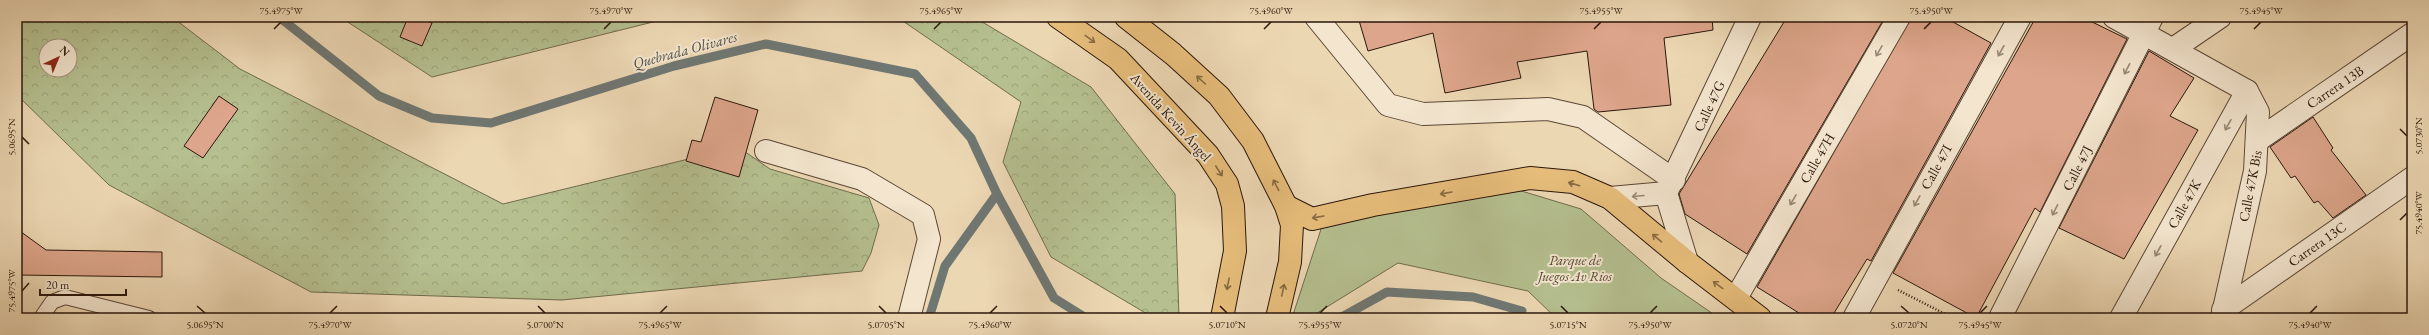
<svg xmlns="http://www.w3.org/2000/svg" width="2429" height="335" font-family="'EB Garamond',serif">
<defs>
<pattern id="forest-crowns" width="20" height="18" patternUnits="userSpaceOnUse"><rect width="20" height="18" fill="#b5bf8f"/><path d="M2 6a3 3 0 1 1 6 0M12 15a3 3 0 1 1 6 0" fill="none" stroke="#9ca37a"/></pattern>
</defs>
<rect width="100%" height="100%" fill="#ecd7b3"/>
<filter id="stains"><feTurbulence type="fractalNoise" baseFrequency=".005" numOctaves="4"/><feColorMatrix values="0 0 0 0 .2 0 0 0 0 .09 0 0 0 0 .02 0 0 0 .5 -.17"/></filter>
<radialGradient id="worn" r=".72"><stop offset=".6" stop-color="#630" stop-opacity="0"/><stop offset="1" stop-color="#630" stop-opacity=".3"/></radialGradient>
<g fill="url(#forest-crowns)" stroke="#706b4d" fill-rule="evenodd">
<path d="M17,17H172L240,69L503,204L738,147L770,169L869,198L879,225L871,253L862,271L562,300L311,292L109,185L17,95ZM46,46H70V70H46Z"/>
<polygon points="340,17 823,17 814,21 665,19 432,77"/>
<polygon points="897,17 974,17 1091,87 1175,194 1179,318 1154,318 1051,257 1003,162 1021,102"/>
</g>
<polygon fill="#b5bf8f" stroke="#706b4d" points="1505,186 1581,209 1661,278 1719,318 1556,318 1528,291 1398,263 1309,318 1292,318 1322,226"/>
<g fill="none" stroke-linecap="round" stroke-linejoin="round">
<g stroke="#6f7773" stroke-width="9">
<polyline points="279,17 379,96 432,118 491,123 674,66 766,44 915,74 971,138 997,194 1054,298 1086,318"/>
<polyline points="929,318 945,266 997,194"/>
<polyline points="1340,318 1387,292 1473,297 1522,311"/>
</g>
</g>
<g fill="#dda58b" stroke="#2b170b">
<polygon points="408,17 416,17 432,23 422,46 400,37"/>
<polygon points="1358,17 1712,17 1713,30 1664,38 1671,105 1598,112 1594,109 1587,51 1517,62 1521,78 1445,93 1433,33 1368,51"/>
<polygon points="1787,17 1885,17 1747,254 1685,214 1679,194"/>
<polygon points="1911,17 1944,17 1991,43 1871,261 1867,259 1831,318 1807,318 1757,287"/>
<polygon points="2036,17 2082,17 2127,39 2040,212 2035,208 1976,318 1893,273"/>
<polygon points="2149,51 2194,78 2170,116 2198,130 2124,259 2059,228"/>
<polygon points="219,96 238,109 203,158 184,146"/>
<polygon points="715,97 758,110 739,177 686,161 692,140 701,142"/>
<polygon points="2313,117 2333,148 2331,150 2366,195 2333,218 2318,201 2314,203 2295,176 2291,178 2270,147"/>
<polygon points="17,229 46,250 162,252 162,277 17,275"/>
</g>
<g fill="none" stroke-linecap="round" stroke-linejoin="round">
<g stroke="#5b4735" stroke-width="16">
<polyline id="lane" points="41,318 52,302 65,297 149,318"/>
</g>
<g stroke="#5b4735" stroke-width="24">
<g id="street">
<polyline points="1316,17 1388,105 1423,114 1548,109 1583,117 1674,180"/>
<polyline points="2114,17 2247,91 2258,112 2255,171 2222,318"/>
<polyline points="2173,49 2220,17"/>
<polyline points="2258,140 2412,34"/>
<polyline points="766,151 862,179 923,215 929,239 909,318"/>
<polyline points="1610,198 1666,193"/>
<polyline points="1687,262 1666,193 1750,17"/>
<polyline points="1736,298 1899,17"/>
<polyline points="2223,310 2412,178"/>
<polyline points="1854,318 2020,17"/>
<polyline points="2000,318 2152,17"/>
<polyline points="2121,318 2247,91"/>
</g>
</g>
<g stroke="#2b170b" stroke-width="24">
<g id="primary">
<polyline points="1058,17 1118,59 1208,155 1227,184 1233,206 1235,251 1222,318"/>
<polyline points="1126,17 1173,54 1219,96 1253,141 1286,206 1292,225 1290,262 1277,318"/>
<polyline points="1286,206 1312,219 1373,205 1530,178 1573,182 1610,198 1687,262 1760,318"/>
</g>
</g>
<polyline stroke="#2b170b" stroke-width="2.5" stroke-dasharray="1 2" stroke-linecap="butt" points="1898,290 1953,318"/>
<use href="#lane" stroke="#f3e5ce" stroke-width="14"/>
<use href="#street" stroke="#f3e5ce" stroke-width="22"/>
<use href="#primary" stroke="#e6bc7a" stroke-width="22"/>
</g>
<defs><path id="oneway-shaft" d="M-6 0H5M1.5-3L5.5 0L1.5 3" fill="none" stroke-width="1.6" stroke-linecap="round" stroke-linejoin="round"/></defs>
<g stroke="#886a42">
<use href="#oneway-shaft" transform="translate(1090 39) rotate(36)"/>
<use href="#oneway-shaft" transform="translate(1201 80) rotate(-138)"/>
<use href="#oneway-shaft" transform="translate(1219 171) rotate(57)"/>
<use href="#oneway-shaft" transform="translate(1574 184) rotate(-164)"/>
<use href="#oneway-shaft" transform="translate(1276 185) rotate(-117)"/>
<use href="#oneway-shaft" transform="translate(1446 193) rotate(170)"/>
<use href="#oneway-shaft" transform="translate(1318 217) rotate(170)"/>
<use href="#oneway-shaft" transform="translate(1657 238) rotate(-140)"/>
<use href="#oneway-shaft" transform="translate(1228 284) rotate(101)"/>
<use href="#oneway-shaft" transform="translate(1718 285) rotate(-144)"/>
<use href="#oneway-shaft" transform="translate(1283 290) rotate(-78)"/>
</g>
<g stroke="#998876">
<use href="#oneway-shaft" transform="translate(1879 51) rotate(120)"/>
<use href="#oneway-shaft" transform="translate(2001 51) rotate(119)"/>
<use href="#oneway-shaft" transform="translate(2127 69) rotate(117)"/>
<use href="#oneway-shaft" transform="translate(2228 125) rotate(119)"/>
<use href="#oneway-shaft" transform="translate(1638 196) rotate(175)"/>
<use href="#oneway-shaft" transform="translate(1793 200) rotate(120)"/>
<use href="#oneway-shaft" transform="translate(1917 201) rotate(119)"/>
<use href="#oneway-shaft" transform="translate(2055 210) rotate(117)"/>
<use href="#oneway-shaft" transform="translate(2158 251) rotate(119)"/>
</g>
<path fill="none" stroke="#2b170b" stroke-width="1.5" d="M274,29L281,22M604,29L611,22M934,29L941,22M1264,29L1271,22M1594,29L1601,22M1924,29L1931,22M2254,29L2261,22M2400,129L2407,136M22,137L29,144M2400,220L2407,213M22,291L29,283M197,306L205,313M538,306L545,313M879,306L886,313M1220,306L1227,313M1561,306L1568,313M1901,306L1909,313M330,313L337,306M660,313L667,306M990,313L997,306M1320,313L1327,306M1650,313L1657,306M1980,313L1987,306M2310,313L2317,306"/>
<g text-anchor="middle" stroke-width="4" stroke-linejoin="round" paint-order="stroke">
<g font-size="14" fill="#2b170b" stroke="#f3e5ce">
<text transform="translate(2335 87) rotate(-34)" y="5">Carrera 13B</text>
<text transform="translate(1709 106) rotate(-65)" y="5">Calle 47G</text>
<text transform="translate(1171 117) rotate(48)" y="5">Avenida Kevin Ángel</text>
<text transform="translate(1817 158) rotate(-60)" y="5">Calle 47H</text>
<text transform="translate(1936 167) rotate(-61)" y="5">Calle 47I</text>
<text transform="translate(2077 168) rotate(-63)" y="5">Calle 47J</text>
<text transform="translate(2250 186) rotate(-79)" y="5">Calle 47K Bis</text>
<text transform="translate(2184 204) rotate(-61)" y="5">Calle 47K</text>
<text transform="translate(2317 244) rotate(-35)" y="5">Carrera 13C</text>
</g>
<g font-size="14" font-style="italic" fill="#544933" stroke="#f3e5ce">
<text x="1575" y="265">Parque de<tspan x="1575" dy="16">Juegos Av Rios</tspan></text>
</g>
<g font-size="15" font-style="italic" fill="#534f48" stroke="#f3e5ce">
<text transform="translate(685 50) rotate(-15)" y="5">Quebrada Olivares</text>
</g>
</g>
<rect width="2429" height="335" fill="none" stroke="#ecd7b3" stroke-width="44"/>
<g transform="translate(58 58) rotate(44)"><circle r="19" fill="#f3e5ce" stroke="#a39380"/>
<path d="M0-3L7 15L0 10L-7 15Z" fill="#8f2418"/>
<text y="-6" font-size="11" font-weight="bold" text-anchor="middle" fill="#2b170b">N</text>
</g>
<path d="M40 289v6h86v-6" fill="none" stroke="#2b170b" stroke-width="2"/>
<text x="46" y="289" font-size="12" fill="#2b170b" stroke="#f3e5ce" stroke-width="3" paint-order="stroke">20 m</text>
<rect x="22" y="22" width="2385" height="291" fill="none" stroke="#2b170b" stroke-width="1.5"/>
<g font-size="10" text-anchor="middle" fill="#2b170b">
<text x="281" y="14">75.4975°W</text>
<text x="611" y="14">75.4970°W</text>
<text x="941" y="14">75.4965°W</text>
<text x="1271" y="14">75.4960°W</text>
<text x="1601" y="14">75.4955°W</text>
<text x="1931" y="14">75.4950°W</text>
<text x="2261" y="14">75.4945°W</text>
<text transform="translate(2418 136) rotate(-90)" y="4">5.0730°N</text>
<text transform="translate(11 137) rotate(-90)" y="4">5.0695°N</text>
<text transform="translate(2418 213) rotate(-90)" y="4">75.4940°W</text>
<text transform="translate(11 291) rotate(-90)" y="4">75.4975°W</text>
<text x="205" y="328">5.0695°N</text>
<text x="330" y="328">75.4970°W</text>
<text x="545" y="328">5.0700°N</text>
<text x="660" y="328">75.4965°W</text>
<text x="886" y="328">5.0705°N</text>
<text x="990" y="328">75.4960°W</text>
<text x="1227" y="328">5.0710°N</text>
<text x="1320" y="328">75.4955°W</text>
<text x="1568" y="328">5.0715°N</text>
<text x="1650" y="328">75.4950°W</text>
<text x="1909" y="328">5.0720°N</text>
<text x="1980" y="328">75.4945°W</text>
<text x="2310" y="328">75.4940°W</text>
</g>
<rect width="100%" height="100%" filter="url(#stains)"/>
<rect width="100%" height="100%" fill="url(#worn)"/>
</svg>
